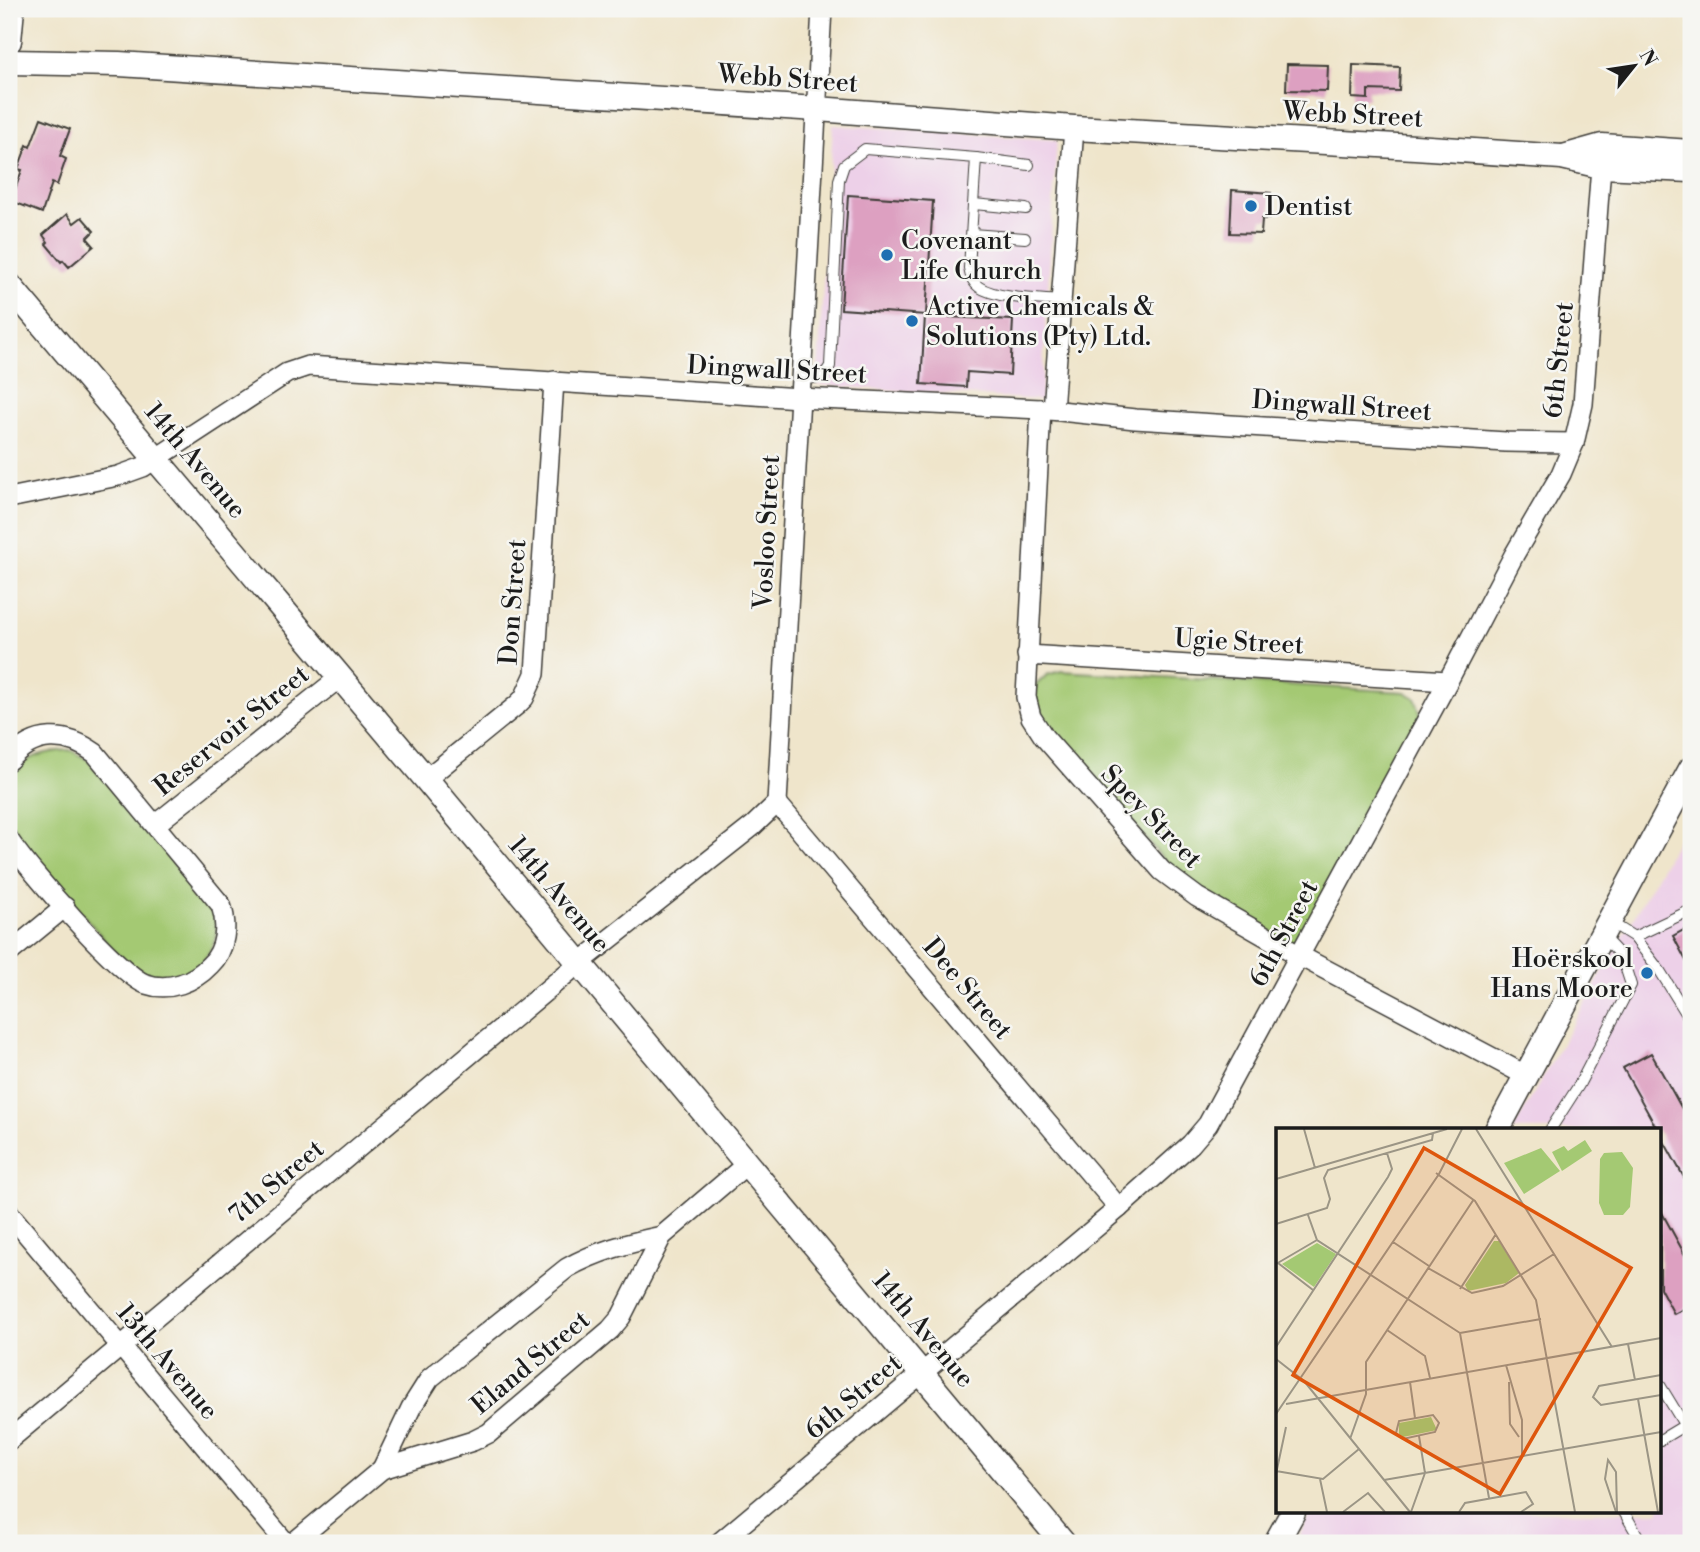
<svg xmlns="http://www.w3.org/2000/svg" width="1700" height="1552" font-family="'Libre Bodoni',serif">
<rect width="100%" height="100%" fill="#f6f6f2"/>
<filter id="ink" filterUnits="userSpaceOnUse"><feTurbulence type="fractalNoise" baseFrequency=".0143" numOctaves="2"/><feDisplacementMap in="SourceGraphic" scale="14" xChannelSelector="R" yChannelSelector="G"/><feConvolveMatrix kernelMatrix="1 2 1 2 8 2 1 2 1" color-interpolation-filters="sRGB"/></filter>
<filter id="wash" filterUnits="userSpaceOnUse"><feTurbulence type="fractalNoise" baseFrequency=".00686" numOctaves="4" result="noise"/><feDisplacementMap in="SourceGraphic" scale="28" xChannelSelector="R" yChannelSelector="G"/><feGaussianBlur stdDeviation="1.57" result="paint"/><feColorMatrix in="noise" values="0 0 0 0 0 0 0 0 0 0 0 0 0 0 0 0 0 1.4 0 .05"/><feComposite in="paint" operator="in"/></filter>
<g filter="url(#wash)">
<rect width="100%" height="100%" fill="#efe5cb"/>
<g fill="#edd0e8">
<polygon points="833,125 1057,140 1041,400 817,385"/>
<polygon points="1691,816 1691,1543 1295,1543 1311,1512 1660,1512 1660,1130 1513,1130"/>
</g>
<g fill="#a4c973" stroke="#607248" stroke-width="2">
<polygon points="1061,671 1405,692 1415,698 1422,717 1298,941 1289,942 1181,879 1054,735 1035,708 1036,685 1047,675"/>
<path d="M70,750L88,760L212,909C223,940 212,946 197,972L159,984L125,964L19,840C9,823 9,818 9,798C9,760 37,752 70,750Z"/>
</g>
<g id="blocks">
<g fill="#dda0c1">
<polygon points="1287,64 1328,65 1327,91 1286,90"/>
<polygon points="1353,65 1400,67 1399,91 1368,90 1368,99 1352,98"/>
<polygon points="41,118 70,129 60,156 66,159 57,185 52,183 42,213 11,201 22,170 18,169 27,145 30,147"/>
<polygon points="1232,190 1271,193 1270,219 1262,219 1261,234 1230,233"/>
<polygon points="848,195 933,201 926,315 841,309"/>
<polygon points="67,214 74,223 82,217 94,231 87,238 94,246 69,267 63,260 61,262 46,244 48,242 43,235"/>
<polygon points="925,316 1013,320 1010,375 967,372 966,387 921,384"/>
<polygon points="1691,926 1691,970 1673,936"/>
<polygon points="1651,1053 1691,1125 1691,1190 1623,1068"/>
<polygon points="1660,1209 1691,1266 1691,1305 1674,1314 1660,1288"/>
</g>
</g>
</g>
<g filter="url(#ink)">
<use href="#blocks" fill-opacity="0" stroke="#3c3a36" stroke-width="2"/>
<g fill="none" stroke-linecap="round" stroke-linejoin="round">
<g stroke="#3c3a36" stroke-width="12">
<g id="service">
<polyline points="976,158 1029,165"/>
<polyline points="974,204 1026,209"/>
<polyline points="972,234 1025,238"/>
<path d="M800,379C813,379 824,378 830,366L839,180L844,165L865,149L976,158L969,268C970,275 973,283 979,287C997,299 1040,299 1061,301"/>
<polyline points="1610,922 1634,937 1660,971 1691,1021"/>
<polyline points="1634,937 1691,910"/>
<polyline points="1550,1130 1579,1085 1631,985 1622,957 1603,937"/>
<polyline points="1660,1385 1691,1436"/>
<polyline points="1660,1440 1685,1425"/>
<polyline points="1624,1512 1642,1543"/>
</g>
</g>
<g stroke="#3c3a36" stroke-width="22">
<g id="minor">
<polyline points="1041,409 1026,697 1031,717 1044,737 1162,871 1197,897 1300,956 1527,1076"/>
<polyline points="1053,410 1074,128"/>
<polyline points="9,498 118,476 143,467 287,373 308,366 799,398 1041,409 1135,419 1506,442 1574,443"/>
<polyline points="1027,655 1448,681"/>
<path d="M9,760C34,731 66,732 95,753L221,905C228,925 226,950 210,965C194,982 169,992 146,984C120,976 26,867 9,840"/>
<polyline points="426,779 517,705 524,698 535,674 554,381"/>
<polyline points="777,803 1119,1208"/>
<polyline points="156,824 339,678"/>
<polyline points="9,953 65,907"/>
<polyline points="9,1213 286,1543"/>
<polyline points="9,1440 578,964 753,826 777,803 822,9"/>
<path d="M382,1469L411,1408L430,1378L567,1268C597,1251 628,1243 662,1236"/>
<polyline points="293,1543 382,1469 473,1441 489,1433 610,1330 621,1317 662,1236 748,1163"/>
<polyline points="719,1543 1119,1208 1191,1144 1208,1124 1448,681 1514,555 1561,474 1574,443 1583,404 1602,153"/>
</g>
</g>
<g stroke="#3c3a36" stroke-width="27">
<g id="tertiary">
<polyline points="9,41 12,9"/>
<polyline points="9,62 119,64 817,109 1074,128 1415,147 1562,157 1601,166 1691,170"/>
<polyline points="1563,157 1602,146 1691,152"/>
<polyline points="9,285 426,779 1063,1543"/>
<polyline points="1497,1130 1691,769"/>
<polyline points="1276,1543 1293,1512"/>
</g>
</g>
<use href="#service" stroke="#fff" stroke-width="10"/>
<use href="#minor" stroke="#fff" stroke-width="19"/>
<use href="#tertiary" stroke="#fff" stroke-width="24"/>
</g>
</g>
<g fill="#1f6fb2" stroke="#f6f6f2" stroke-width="2.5">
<circle cx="1251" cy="206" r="7"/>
<circle cx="887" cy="255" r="7"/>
<circle cx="912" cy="321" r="7"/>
<circle cx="1647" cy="973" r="7"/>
</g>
<g text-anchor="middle" stroke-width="5" stroke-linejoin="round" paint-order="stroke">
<g font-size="26" fill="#1c1c1c" stroke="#f6f6f2">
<text transform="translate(788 78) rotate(4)" y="9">Webb Street</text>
<text transform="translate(1353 114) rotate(3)" y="9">Webb Street</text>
<text transform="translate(1558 360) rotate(-84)" y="9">6th Street</text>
<text transform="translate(777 369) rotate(3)" y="9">Dingwall Street</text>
<text transform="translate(1342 405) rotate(4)" y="9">Dingwall Street</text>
<text transform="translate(196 460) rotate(50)" y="9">14th Avenue</text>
<text transform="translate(766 532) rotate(-87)" y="9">Vosloo Street</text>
<text transform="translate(512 602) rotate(-86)" y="9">Don Street</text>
<text transform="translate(1239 641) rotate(3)" y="9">Ugie Street</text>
<text transform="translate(231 730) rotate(-39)" y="9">Reservoir Street</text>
<text transform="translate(1152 816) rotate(46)" y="9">Spey Street</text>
<text transform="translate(560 894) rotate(50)" y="9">14th Avenue</text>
<text transform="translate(1283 933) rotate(-62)" y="9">6th Street</text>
<text transform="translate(968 988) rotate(50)" y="9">Dee Street</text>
<text transform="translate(276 1181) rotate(-40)" y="9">7th Street</text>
<text transform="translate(924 1329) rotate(50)" y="9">14th Avenue</text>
<text transform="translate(168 1361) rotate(50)" y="9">13th Avenue</text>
<text transform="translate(530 1362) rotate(-40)" y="9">Eland Street</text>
<text transform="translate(853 1396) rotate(-40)" y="9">6th Street</text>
</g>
<g font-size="26" fill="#1c1c1c" stroke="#f6f6f2" text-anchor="start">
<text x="1265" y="215">Dentist</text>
<text x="901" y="249">Covenant<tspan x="901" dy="30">Life Church</tspan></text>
<text x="926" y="315">Active Chemicals &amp;<tspan x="926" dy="30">Solutions (Pty) Ltd.</tspan></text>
<text x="1633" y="967" text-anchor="end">Hoërskool<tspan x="1633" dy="30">Hans Moore</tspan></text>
</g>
</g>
<g transform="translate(1276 1128)">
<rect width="385" height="385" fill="#efe5cb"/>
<path d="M309,12L316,23L286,43L276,24L288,18L292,23ZM265,20L284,43L248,66L228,35ZM346,24L357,40L354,79L347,87H328L323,75L324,31L328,25ZM218,113H223L243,145L230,155L192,163L189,157ZM41,115L60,126L38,159L6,136ZM155,289L161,302L127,309L123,306V295Z" fill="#a4c973"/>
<path fill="none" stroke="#9b9585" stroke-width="2" d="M28,1L39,40M200,1L336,219M160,45L199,73L260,172L299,384M0,51L171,1M32,87L41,112L184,205L213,370M0,96L51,80L54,71L48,50L52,42L156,12L157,5M117,114L153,138M2,135L37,162M0,136L41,112M152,140L196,165L227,158L278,126M184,161L220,106M111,202L149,228L154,250M184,205L265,191M352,216L359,252M0,219L112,49L116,41L111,25M0,231L28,253L134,384M230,237L246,292V328M385,247L323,258L317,269L325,277L385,267M134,254L139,290M233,254L234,296L243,309M362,271L382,384M10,276L385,210M0,286L163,46L186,1M157,287L163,295L159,304L127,311L120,305L123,293ZM74,311L90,266V234L198,71M0,343L47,351L83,321M0,346L10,299M44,351L51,384M108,352L385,304M67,384L92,365L109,384M135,384L149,345L143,308M183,384L189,375L250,364L257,376L245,384M340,384L329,351L332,332L340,344L341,384"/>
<path fill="#de560d" fill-opacity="0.15" stroke="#de560d" stroke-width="3.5" d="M148,20L355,140L224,366L17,247Z"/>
<rect width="385" height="385" fill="none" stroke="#1c1c1c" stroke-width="3.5"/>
</g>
<rect width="1700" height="1552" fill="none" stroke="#f6f6f2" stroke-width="35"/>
<g transform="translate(1634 66) rotate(60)" stroke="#f6f6f2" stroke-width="5" paint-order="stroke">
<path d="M0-5L12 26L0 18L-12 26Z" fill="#1c1c1c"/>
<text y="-10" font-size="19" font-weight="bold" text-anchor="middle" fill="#1c1c1c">N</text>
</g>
</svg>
